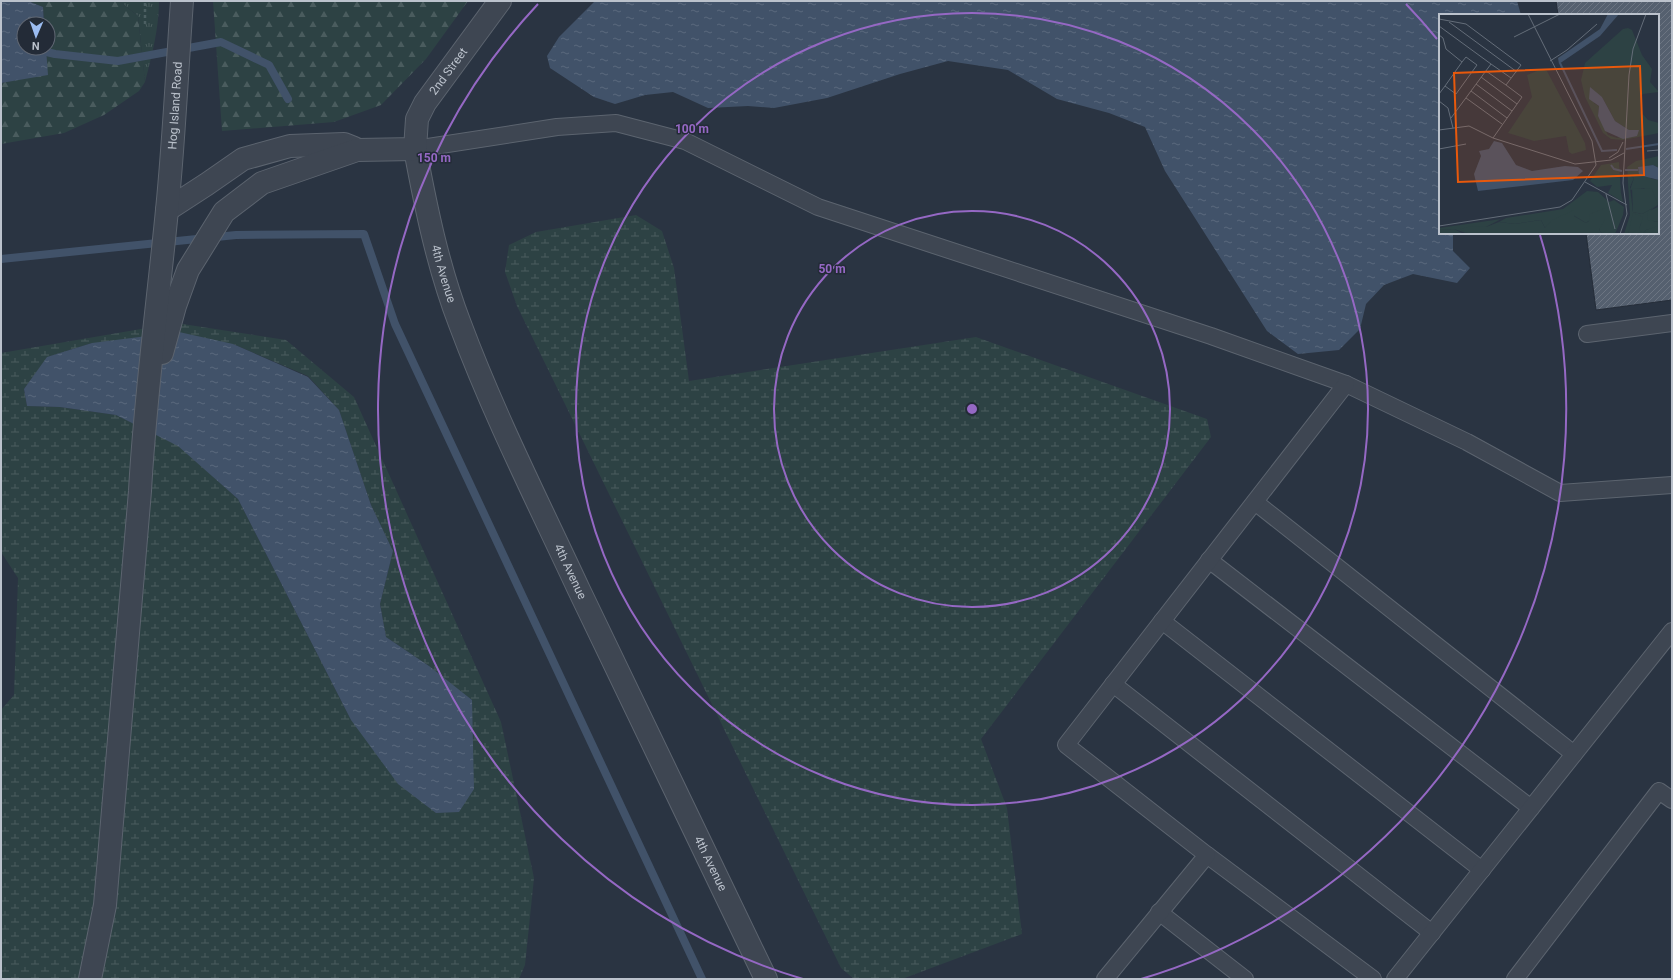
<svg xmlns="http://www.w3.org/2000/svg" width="1673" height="980" font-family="Roboto,sans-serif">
<defs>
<pattern id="grass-tufts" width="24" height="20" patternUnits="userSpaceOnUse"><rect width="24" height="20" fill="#2d4244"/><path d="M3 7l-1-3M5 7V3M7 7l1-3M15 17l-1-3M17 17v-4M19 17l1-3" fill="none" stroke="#4a5c5e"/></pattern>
<pattern id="forest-firs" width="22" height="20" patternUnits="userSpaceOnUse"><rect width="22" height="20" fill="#2d4244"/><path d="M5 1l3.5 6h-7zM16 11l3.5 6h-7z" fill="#4a5c5e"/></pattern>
<pattern id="wetland-marsh" width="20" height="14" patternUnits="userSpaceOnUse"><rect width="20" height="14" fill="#2d4244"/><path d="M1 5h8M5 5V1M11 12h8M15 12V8" fill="none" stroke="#4a5c5e"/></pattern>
<pattern id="water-ripples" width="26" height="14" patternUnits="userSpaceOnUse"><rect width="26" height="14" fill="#415269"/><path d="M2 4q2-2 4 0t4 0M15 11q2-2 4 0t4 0" fill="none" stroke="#5a697d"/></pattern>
<pattern id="building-hatch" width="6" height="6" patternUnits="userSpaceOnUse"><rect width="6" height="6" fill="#55606f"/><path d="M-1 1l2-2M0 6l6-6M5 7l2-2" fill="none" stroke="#6c7582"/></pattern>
</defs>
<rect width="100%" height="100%" fill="#2a3442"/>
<path fill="url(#grass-tufts)" d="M119,1H159C159,28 152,55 145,82L138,16Z"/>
<g fill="url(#forest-firs)">
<polygon points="28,1 119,1 138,16 145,82 139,91 104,115 64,133 1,144 1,83 47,74 46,48 48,48 48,24 44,24 43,7"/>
<polygon points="213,1 468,1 426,59 381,105 334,122 222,131"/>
</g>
<g fill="url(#wetland-marsh)" fill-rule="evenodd">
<polygon points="636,215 662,231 674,268 689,381 976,337 1207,419 1211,437 981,739 1007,808 1022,934 902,979 854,979 841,968 517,306 505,272 509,245 536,232"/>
<path d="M176,323L286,340L354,397L501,722L534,878L525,965L519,979H1V710L14,695L18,578L1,552V353ZM92,343L233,344L308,376L339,410L371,505L393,551L380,604L386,637L429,666L351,720L238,499L179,446L116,415L60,407L27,406L24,389L48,357Z"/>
</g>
<g fill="url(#water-ripples)">
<polygon points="1,1 28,1 43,7 44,24 24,24 24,48 46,48 48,75 1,83"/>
<polygon points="595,1 1517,1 1521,15 1440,15 1440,233 1453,233 1453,251 1470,268 1457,283 1413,274 1384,285 1366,304 1360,329 1339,350 1298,354 1267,331 1165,171 1145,127 1109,113 1057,99 1008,70 948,61 900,74 827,98 774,108 748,106 708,108 673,92 645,95 615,104 594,97 550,68 547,56 559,37"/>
<polygon points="179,332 233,344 308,377 339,410 371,505 393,551 380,604 386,637 429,666 472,700 474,789 459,812 436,813 398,784 351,720 238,499 178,446 116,415 60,407 27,406 24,389 47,357 92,343"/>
</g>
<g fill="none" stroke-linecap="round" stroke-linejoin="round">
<g stroke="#415269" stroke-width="8">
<polyline points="30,48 55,54 118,61 221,42 269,65 288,99"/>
<polyline points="1,259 236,235 364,234 395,324 702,979"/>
</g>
</g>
<polygon fill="url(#building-hatch)" stroke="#252d39" points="1556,1 1672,1 1672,300 1596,310 1586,233 1658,233 1658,15 1558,15"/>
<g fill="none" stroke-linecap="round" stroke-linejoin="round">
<g stroke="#5c646f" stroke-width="18">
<g id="service">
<polyline points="415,149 557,127 616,123 685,141 818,207 1211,336 1346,384 1467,442 1560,493 1672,485"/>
<polyline points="1587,334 1672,323"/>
<polyline points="1255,502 1574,754"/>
<polyline points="1209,560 1531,808"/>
<polyline points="1162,621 1482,870"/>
<polyline points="1113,684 1432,933"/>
<polyline points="1207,855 1373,979"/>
<polyline points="1159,912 1245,979"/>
<polyline points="1105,979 1207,855 1066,745 1346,384"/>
<polyline points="1395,979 1672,631"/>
<polyline points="1515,979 1659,791 1672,800"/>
</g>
</g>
<g stroke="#5c646f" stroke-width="24">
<g id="minor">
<path id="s1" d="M415,149C426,208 438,267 460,324C494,415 538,502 579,590C641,720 704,849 766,979"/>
</g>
</g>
<g stroke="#5c646f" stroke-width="24">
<g id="tertiary">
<polyline points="167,210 207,184 243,159 290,146 344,144 354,148"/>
<path id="s2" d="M162,353L175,306L188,270L224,212L262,183L357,150L415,149L417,119L425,103L500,1"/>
<path id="s3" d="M90,979L105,905L140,491C145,397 158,303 167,210C174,140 177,71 182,1"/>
</g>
</g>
<polyline stroke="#4c5f62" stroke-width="2.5" stroke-dasharray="3 3" stroke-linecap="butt" points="145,24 145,1"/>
<use href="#service" stroke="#3e4652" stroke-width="16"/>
<use href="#minor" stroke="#3e4652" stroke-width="22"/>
<use href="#tertiary" stroke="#3e4652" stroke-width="22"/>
</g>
<g fill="none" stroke="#9568c4" stroke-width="2">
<circle cx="972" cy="409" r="198"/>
<circle cx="972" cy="409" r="396"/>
<path d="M803 979A594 594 0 0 1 538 4M1406 4A594 594 0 0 1 1437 39M1540 235A594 594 0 0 1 1141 979"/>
</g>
<g text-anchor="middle" stroke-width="3" stroke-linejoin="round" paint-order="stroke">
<g font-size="12" fill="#bbc2cc" stroke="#232b37">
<text dy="4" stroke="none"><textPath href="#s2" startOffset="449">2nd Street</textPath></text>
<text dy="4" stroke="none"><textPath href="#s3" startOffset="878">Hog Island Road</textPath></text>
<text dy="4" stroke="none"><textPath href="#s1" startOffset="128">4th Avenue</textPath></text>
<text dy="4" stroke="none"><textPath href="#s1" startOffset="452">4th Avenue</textPath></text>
<text dy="4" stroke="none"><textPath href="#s1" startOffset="776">4th Avenue</textPath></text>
</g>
</g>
<g transform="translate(1439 14)">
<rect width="220" height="220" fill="#2a3442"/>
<path d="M188,153L189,160L195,164L191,173L194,198L203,200L219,191L212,196L214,207L220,208V213L207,216L204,220L199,216L202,210L192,212L189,220H185L191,201ZM62,205L47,213L27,218L30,220L15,215L0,216V214Z" fill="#2d4244"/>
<path d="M220,142V154L214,151L199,153L213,165L220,166V201L219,191L205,174L191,176L195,164L189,160L188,153L197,147ZM180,148L182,179L184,188L169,179L173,171L158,173L151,167L162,151ZM148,177L159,178L170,188L175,186L185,193L184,201L176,220H164L160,216L166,195L147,209L134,201L135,197L106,214L102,206L76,210L60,208L67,204L124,195Z" fill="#2d4244"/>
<path d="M189,14L193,16L203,41L213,55L211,68L220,78L204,80L201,84V97L209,106L220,109V119L184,126L172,125L164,119L146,83L142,66L146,49L184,15ZM163,83L176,107L190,116H200L178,124L169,121L159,102L160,92L155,89ZM103,55L108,57L146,129L147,136L133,140L130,138L127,122L95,127L69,119L93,83L88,61ZM193,174L213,175L219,191L203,200L194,198ZM219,193L220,208L209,206L208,198ZM166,194V205L160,216L164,220H30L21,215L33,212L47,213L60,208L76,210L102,206L106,214L113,206L135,196V202L147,209L150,207L151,200ZM194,199L204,203L200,216L203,218V220H189ZM219,212L220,220H204L207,216ZM15,215L25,220L0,219V216Z" fill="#2d4244" fill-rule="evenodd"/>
<path d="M169,0H180L161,22L120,50L119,44L161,15ZM151,73L163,83L176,107L190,116H200L198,122L184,125L166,117L159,102L160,92L150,85ZM55,127L63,129L77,151L93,157L126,152L139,153L144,157L134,166L39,177L35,160L42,142L40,137L50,135ZM214,151L220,154V166L200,161L199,153Z" fill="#415269"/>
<path fill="none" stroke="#415269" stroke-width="2" d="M121,49L163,137L178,136M187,135L220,130M172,151L175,155L183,157M186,156H199"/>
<path fill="none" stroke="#646d79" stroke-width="1" d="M0,5L27,10L82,51L67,71L83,83L54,124M10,8L78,58M0,12L52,50L12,104M0,21L4,24L7,35L23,48L27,43L38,51L17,80L6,72L0,80M75,23L121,0M111,47L128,36L158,10M52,50L72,64M47,57L67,71M42,63L78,90M37,70L73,97M6,72L23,48M32,77L68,104M27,84L63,110M0,87L9,94L14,114M0,116L30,112L54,124L136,150L172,146L185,139M0,135L27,130M208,137L220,136M170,144L179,138L184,128M146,168L188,191M167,180L176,215M0,212L121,193L133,186L157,151L153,127L89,0M181,220L188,200L184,169L190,61L194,35L207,0"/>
<path fill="#e8590c" fill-opacity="0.15" stroke="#e8590c" stroke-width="2" d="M201,52L205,161L19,168L15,59Z"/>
<rect width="220" height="220" fill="none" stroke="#bbc2cc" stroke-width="2"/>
</g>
<circle cx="972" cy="409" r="6" fill="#9568c4" stroke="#232b37" stroke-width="2"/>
<g font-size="12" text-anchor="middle" font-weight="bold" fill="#9568c4" stroke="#232b37" stroke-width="3" stroke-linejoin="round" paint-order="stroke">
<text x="692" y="133">100 m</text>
<text x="434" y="162">150 m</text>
<text x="832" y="273">50 m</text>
</g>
<rect width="1673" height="980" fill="none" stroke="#bbc2cc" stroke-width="4"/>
<g transform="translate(36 36) rotate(182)"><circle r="19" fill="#232b37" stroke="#606773"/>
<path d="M0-3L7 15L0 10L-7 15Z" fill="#9bbcf1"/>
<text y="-6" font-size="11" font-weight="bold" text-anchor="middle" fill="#bbc2cc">N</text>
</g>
</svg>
